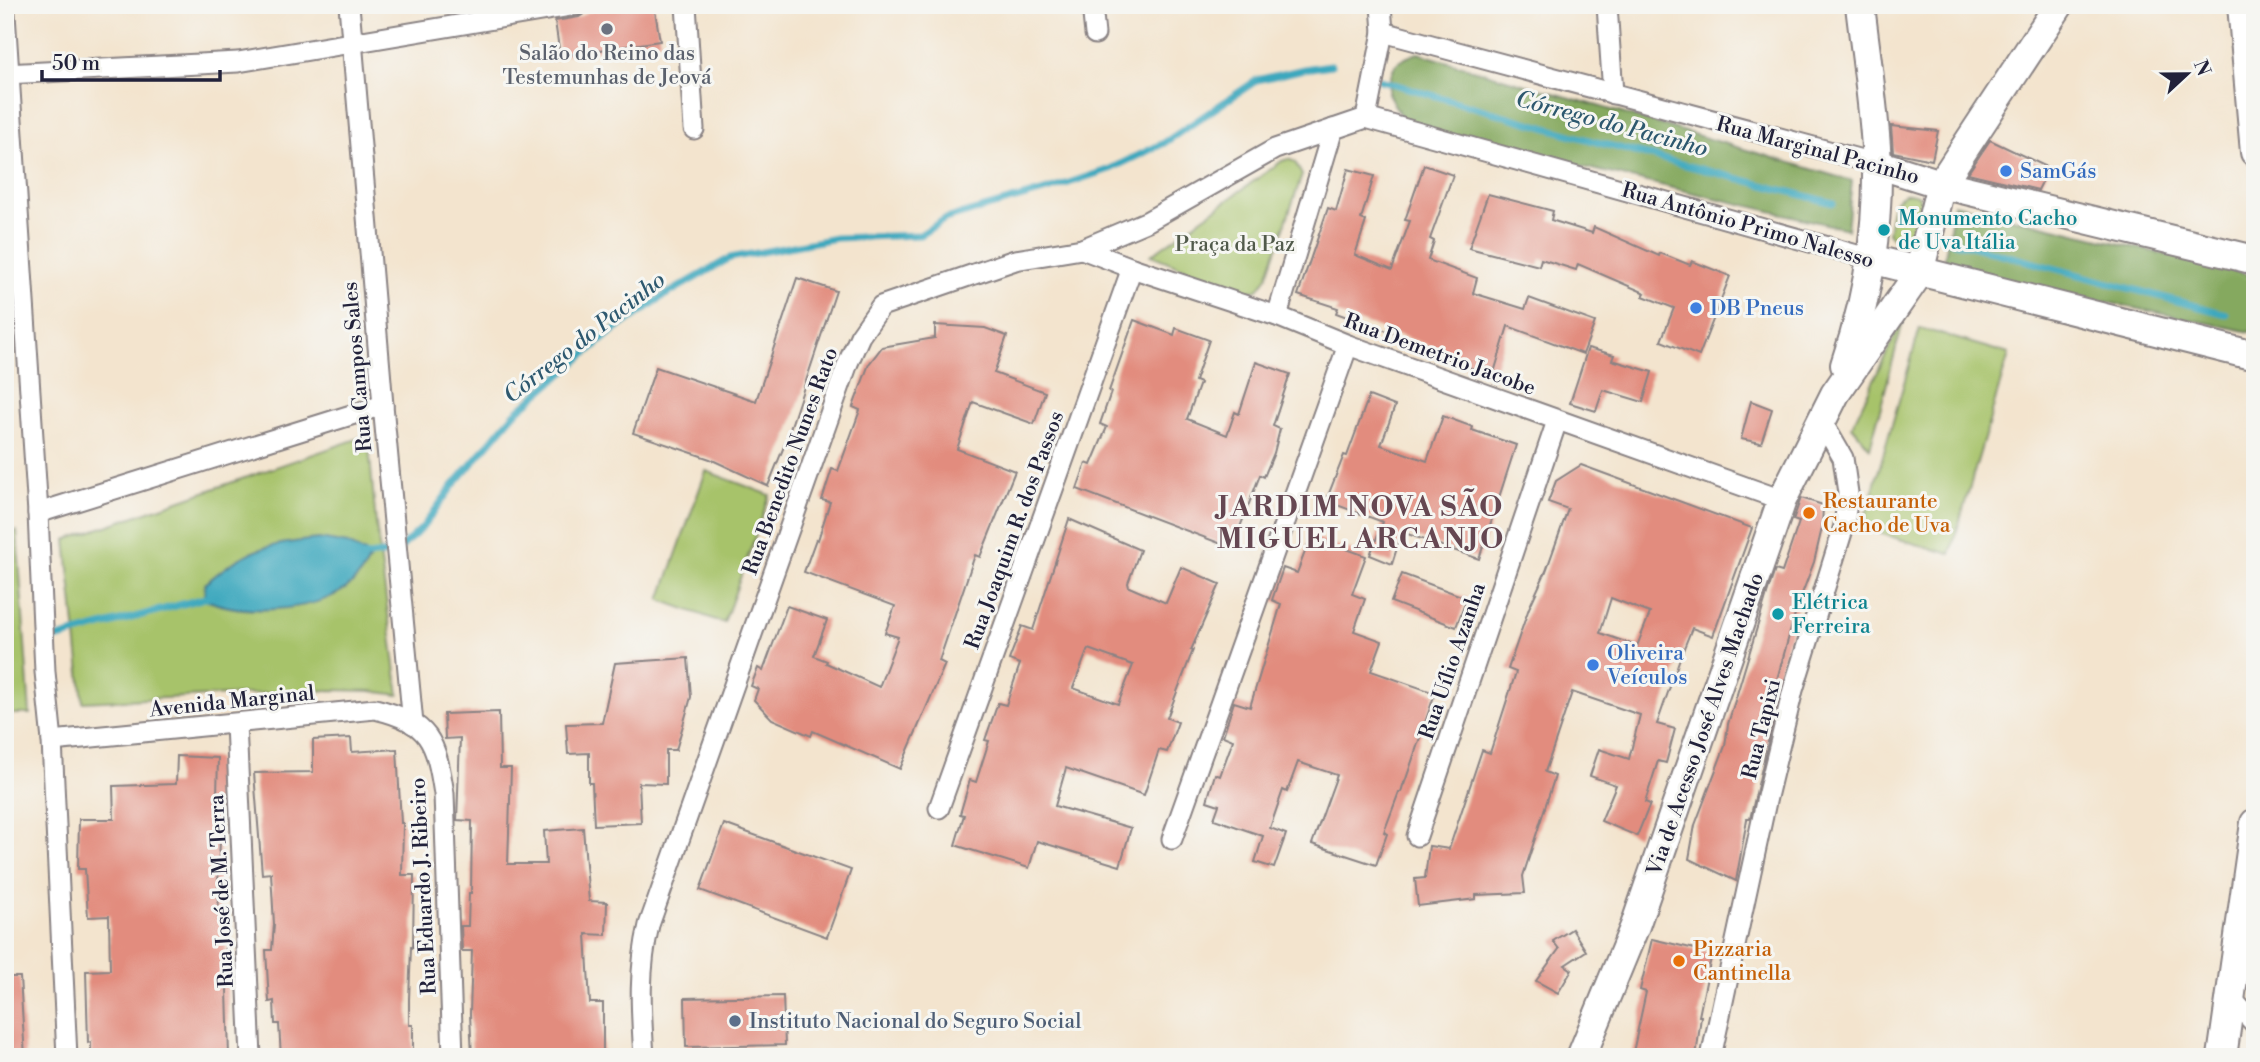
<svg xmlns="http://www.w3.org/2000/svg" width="2260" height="1062" font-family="'Libre Bodoni',serif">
<rect width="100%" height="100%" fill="#f6f6f2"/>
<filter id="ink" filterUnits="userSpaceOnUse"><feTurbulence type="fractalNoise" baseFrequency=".0143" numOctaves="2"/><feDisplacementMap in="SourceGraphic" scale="14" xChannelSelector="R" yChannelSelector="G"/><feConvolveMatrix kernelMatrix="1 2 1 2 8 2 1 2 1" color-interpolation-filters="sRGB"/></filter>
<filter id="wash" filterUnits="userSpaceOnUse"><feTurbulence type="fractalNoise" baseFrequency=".00686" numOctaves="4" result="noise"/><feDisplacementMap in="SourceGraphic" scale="28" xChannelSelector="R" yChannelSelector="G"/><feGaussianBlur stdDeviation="1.57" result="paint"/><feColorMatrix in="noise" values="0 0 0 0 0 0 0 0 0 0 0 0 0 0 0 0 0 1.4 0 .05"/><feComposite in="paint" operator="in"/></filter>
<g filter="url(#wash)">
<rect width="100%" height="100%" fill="#f3e4ce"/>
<g fill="#a7c36a" stroke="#647252" stroke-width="2">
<polygon points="1288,159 1295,162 1302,175 1267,277 1258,289 1245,293 1151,255 1282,161"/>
<path d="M1909,193L1918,195L1925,209L1917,242C1904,246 1896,243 1888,233C1891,217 1889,196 1909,193Z"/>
<polygon points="1905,314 1870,448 1852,426"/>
<polygon points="1920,328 2009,354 1950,554 1862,528"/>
<polygon points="368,435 376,524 399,695 371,691 331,690 83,702 66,540"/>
<polygon points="706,471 770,495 724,623 660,600"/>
<polygon points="17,531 30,714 5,714 5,533"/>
</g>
<g fill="#85a95e" stroke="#54664c" stroke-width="2">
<path d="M1418,53L1852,181L1847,229L1426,130L1402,119L1388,93C1392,67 1391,62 1418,53Z"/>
<polygon points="1954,204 2255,276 2255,333 1966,273 1944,262"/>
</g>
<path fill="#3ea8be" stroke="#30657c" stroke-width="2" d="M319,539L348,544L371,556C365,570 358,580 345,589C311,612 240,616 204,599L205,584C244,549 267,544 319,539Z"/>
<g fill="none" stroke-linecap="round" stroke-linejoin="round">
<g stroke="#3ea8be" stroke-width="7">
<polyline points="1380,80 1596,142 1833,203"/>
<polyline points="1948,240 2226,314"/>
<polyline points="362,557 396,552 422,528 452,487 515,413 608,335 662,297 730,258 836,238 920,235 945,219 1051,189 1110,169 1164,143 1257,80 1304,69 1331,65"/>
<polyline points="54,639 212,596"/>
<polyline points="5,641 6,641"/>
</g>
</g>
<g id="blocks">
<g fill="#e28c7e" fill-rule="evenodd">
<polygon points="634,5 654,5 660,41 560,56 555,21 579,17 587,12"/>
<polygon points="1891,126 1938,131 1932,160 1893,152"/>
<polygon points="1990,140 2049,168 2038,190 1968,173"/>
<polygon points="1424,165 1453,175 1430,239 1434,241 1428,260 1477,278 1473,293 1525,309 1529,298 1595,322 1583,354 1508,326 1493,376 1435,355 1437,348 1358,321 1336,313 1338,308 1298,295 1328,208 1336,211 1348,169 1374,176 1361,219 1366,221 1355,255 1392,270 1410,221 1405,220"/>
<polygon points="1488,194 1553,211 1551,220 1592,233 1594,227 1659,256 1660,253 1690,265 1692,261 1730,276 1699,356 1661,341 1674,308 1643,296 1645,293 1578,264 1576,270 1541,259 1539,266 1469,248"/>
<polygon points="797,278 836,291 785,444 768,486 710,459 633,433 656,367 756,401"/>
<polygon points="1134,320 1174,335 1176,328 1209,340 1195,381 1200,383 1187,419 1227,435 1235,412 1239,414 1256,362 1290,374 1273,426 1280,429 1274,453 1264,477 1260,475 1232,548 1077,489 1086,463 1091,465 1107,427 1100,424 1111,392 1109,391"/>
<polygon points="935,325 985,328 1007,336 994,373 1045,392 1034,424 973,402 957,449 1015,471 980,557 975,555 939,661 945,664 900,769 813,731 811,736 772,719 754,700 758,689 751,686 758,668 763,671 787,606 827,620 814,656 827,661 826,663 879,687 898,637 885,633 895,606 804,572 816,539 818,540 830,502 822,500 832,469 838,471 860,410 853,407 869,364 882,347 935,338"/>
<polygon points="1588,348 1614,355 1612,360 1652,372 1643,402 1603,390 1596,411 1570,403"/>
<polygon points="1369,396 1395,406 1381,445 1427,461 1443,416 1473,427 1472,430 1516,445 1479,559 1402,532 1392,564 1370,555 1383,522 1326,501 1344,455 1347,456"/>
<polygon points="1751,401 1772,409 1761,443 1741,439"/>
<path d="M1581,465L1752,528L1713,636L1692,628L1680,658L1657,724L1675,729L1666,763L1658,761L1645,802L1650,804L1637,836L1601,821L1616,785L1590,776L1599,749L1629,759L1640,715L1572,692L1545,772L1555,776L1523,876L1525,893L1476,895V899L1418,906L1415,879L1425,878L1429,846L1449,849L1482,750L1490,753L1516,672L1508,669L1529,608L1546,571L1568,509L1548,502L1556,481ZM1611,598L1650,613L1637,646L1600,633Z"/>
<polygon points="1801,498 1823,505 1822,528 1814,562 1797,607 1776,683 1781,686 1750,819 1747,819 1736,881 1689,859 1695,825 1725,746 1728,724 1768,591 1775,570 1782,572 1799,522 1793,520"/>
<path d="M1069,519L1140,550L1128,583L1129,587L1166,603L1181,567L1220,584L1191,650H1193L1167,718L1178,722L1167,752L1159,750L1144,795L1066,768L1055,806L1131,828L1120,866L1037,841L1029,868L955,845L964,815L960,814L970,780L976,782L989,741L985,740L998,703L1006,705L1020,664L1009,660L1022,626L1033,630ZM1088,649L1133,665L1118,704L1073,688Z"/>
<polygon points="1311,536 1366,556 1352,594 1365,599 1354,631 1382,641 1371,671 1435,693 1404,785 1404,782 1401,792 1399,792 1384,832 1387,834 1376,865 1312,844 1337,775 1298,762 1287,792 1283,790 1270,828 1286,834 1274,868 1255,862 1263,836 1214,819 1219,805 1207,801 1215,774 1220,776 1233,740 1223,736 1234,702 1250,707 1281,604 1272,600 1283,568 1297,573"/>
<polygon points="1402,574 1467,598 1456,627 1391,602"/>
<polygon points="688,658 691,697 676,750 666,750 666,784 639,783 641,823 594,825 592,783 589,783 589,753 568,754 566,724 602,723 615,663"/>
<polygon points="499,712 500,768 511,768 508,864 546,864 544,831 583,828 589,901 607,902 606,935 586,934 590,1003 603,1003 603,1057 472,1057 470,1014 472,951 462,951 461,926 468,926 469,893 471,893 472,821 457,820 460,738 445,739 444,714"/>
<polygon points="351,738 352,752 397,749 401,823 403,823 402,875 414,875 413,947 411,947 409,999 409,1025 413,1025 413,1057 281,1057 279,1024 275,1024 274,1001 269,1002 266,950 272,950 274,924 271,873 262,874 254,773 313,772 313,740"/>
<polygon points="177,756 218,758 217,795 220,840 218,885 219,922 225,922 229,1057 91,1057 91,1042 88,1043 86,971 110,970 109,916 88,917 85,869 78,869 79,819 114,819 113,786 176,784"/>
<polygon points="724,824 851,870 827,937 700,890"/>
<polygon points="1572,929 1586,951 1565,965 1572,970 1558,993 1536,981 1559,949 1553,941"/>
<polygon points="1652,939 1712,953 1699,1016 1701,1016 1696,1057 1632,1057 1646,992 1640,990"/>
<polygon points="5,977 20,977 25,1057 5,1057"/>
<polygon points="783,996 785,1045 686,1047 685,998"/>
</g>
</g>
</g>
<g filter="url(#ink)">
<use href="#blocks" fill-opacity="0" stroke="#8a8384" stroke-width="2"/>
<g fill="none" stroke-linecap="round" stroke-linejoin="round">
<g stroke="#8a8384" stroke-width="23">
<g id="street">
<polyline points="349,5 383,405 413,724"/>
<polyline points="686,5 694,129"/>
<polyline points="1092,5 1095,34"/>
<polyline points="1607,5 1613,94"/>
<polyline points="5,14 38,513 45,672 52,741 67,1057"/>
<polyline points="1383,32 1877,164"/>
<polyline points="5,74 238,62 577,5"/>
<polyline points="1366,118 1871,259"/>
<polyline points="1366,118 1383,32 1381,5"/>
<polyline points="1082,249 1132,268 1277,316 1348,345 1782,500"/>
<polyline points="1277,316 1333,129"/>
<polyline points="38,513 383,405"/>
<polyline points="236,724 251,1057"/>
<path d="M52,741L375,709C430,722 436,741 444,794L453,1057"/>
<polyline points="939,808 1132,268"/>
<polyline points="1417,836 1557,421"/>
<polyline points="1172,839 1348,345"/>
<polyline points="2230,997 2255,1024"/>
<path d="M644,1057C641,1010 638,972 649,925L848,363L860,336L881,306L1015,260L1082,249L1148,221L1275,149L1366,118"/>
<polyline points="1711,1057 1767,797 1793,690 1844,526 1848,493 1843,458 1821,420"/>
</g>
</g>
<g stroke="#8a8384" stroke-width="32">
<g id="secondary">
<polyline points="2242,5 2255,152"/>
<polyline points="1877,164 1941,184 2255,260"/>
<polyline points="1871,259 2255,356"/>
<path d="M1845,365C1867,301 1878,233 1877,165C1875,112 1866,58 1860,5"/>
<polyline points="1581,1057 1635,926 1782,500 1835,394 1919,273 1941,184 2059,5"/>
<polyline points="2222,1057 2255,823"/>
</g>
</g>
<use href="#street" stroke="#fff" stroke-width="19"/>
<use href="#secondary" stroke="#fff" stroke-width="28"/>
</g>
</g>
<circle fill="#6b7280" stroke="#f6f6f2" stroke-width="2.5" cx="607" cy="29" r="7"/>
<g fill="#3f7fe0" stroke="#f6f6f2" stroke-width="2.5">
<circle cx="2006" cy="171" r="7"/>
<circle cx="1696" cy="308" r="7"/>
<circle cx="1593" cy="665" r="7"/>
</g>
<g fill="#0f9aa8" stroke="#f6f6f2" stroke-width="2.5">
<circle cx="1884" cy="230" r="7"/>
<circle cx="1778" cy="614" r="7"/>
</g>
<g fill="#e8710a" stroke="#f6f6f2" stroke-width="2.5">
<circle cx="1809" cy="513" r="7"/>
<circle cx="1679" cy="961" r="7"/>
</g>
<circle fill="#5c6f8a" stroke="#f6f6f2" stroke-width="2.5" cx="735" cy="1021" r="7"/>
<g text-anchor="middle" stroke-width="6" stroke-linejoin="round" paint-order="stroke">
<g font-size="21" fill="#5b616d" stroke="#f6f6f2">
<text x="607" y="60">Salão do Reino das<tspan x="607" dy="24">Testemunhas de Jeová</tspan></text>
</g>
<g font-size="21" fill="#22223b" stroke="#f6f6f2">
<text transform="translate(1818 150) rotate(15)" y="7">Rua Marginal Pacinho</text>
<text transform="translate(1748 225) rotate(16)" y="7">Rua Antônio Primo Nalesso</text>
<text transform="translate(1440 354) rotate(20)" y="7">Rua Demetrio Jacobe</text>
<text transform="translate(357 367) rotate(-95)" y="7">Rua Campos Sales</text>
<text transform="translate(790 461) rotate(-70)" y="7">Rua Benedito Nunes Rato</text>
<text transform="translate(1014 530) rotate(-70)" y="7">Rua Joaquim R. dos Passos</text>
<text transform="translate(1452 661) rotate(-71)" y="7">Rua Uílio Azanha</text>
<text transform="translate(232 701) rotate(-6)" y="7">Avenida Marginal</text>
<text transform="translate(1705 724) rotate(-71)" y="7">Via de Acesso José Alves Machado</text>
<text transform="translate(1761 729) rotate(-76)" y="7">Rua Tapixi</text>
<text transform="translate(423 886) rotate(-93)" y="7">Rua Eduardo J. Ribeiro</text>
<text transform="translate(221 891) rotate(-93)" y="7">Rua José de M. Terra</text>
</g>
<g font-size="21" fill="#366cbe" stroke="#f6f6f2" text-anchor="start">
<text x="2020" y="178">SamGás</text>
<text x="1710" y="315">DB Pneus</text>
<text x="1607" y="660">Oliveira<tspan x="1607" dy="24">Veículos</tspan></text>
</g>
<g font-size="21" fill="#0d838f" stroke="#f6f6f2" text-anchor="start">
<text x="1898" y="225">Monumento Cacho<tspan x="1898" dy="24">de Uva Itália</tspan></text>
<text x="1792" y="609">Elétrica<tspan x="1792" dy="24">Ferreira</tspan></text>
</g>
<g font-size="21" fill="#515a4b" stroke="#f6f6f2">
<text x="1235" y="251">Praça da Paz</text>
</g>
<g font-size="21" fill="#c56008" stroke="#f6f6f2" text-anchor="start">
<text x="1823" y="508">Restaurante<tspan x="1823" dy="24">Cacho de Uva</tspan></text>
<text x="1693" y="956">Pizzaria<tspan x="1693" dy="24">Cantinella</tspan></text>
</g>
<g font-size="21" fill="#4e5e75" stroke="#f6f6f2" text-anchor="start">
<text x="749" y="1028">Instituto Nacional do Seguro Social</text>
</g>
<g font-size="23" font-style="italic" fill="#2d586f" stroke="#f6f6f2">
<text transform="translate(1612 123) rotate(15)" y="8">Córrego do Pacinho</text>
<text transform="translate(584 337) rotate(-38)" y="8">Córrego do Pacinho</text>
</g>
<g font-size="28" font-weight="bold" letter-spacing="2" fill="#654752" stroke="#f6f6f2">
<text x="1361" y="516">JARDIM NOVA SÃO<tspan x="1361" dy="32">MIGUEL ARCANJO</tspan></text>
</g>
</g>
<rect width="2260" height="1062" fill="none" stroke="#f6f6f2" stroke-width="28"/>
<g transform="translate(2187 74) rotate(68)" stroke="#f6f6f2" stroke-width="5" paint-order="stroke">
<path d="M0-5L12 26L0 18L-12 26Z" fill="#22223b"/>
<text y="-10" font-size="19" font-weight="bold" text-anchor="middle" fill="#22223b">N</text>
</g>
<path d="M42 70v10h178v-10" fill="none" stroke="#22223b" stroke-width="3.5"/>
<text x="52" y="70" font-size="21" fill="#22223b" stroke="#f6f6f2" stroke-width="5" paint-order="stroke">50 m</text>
</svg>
